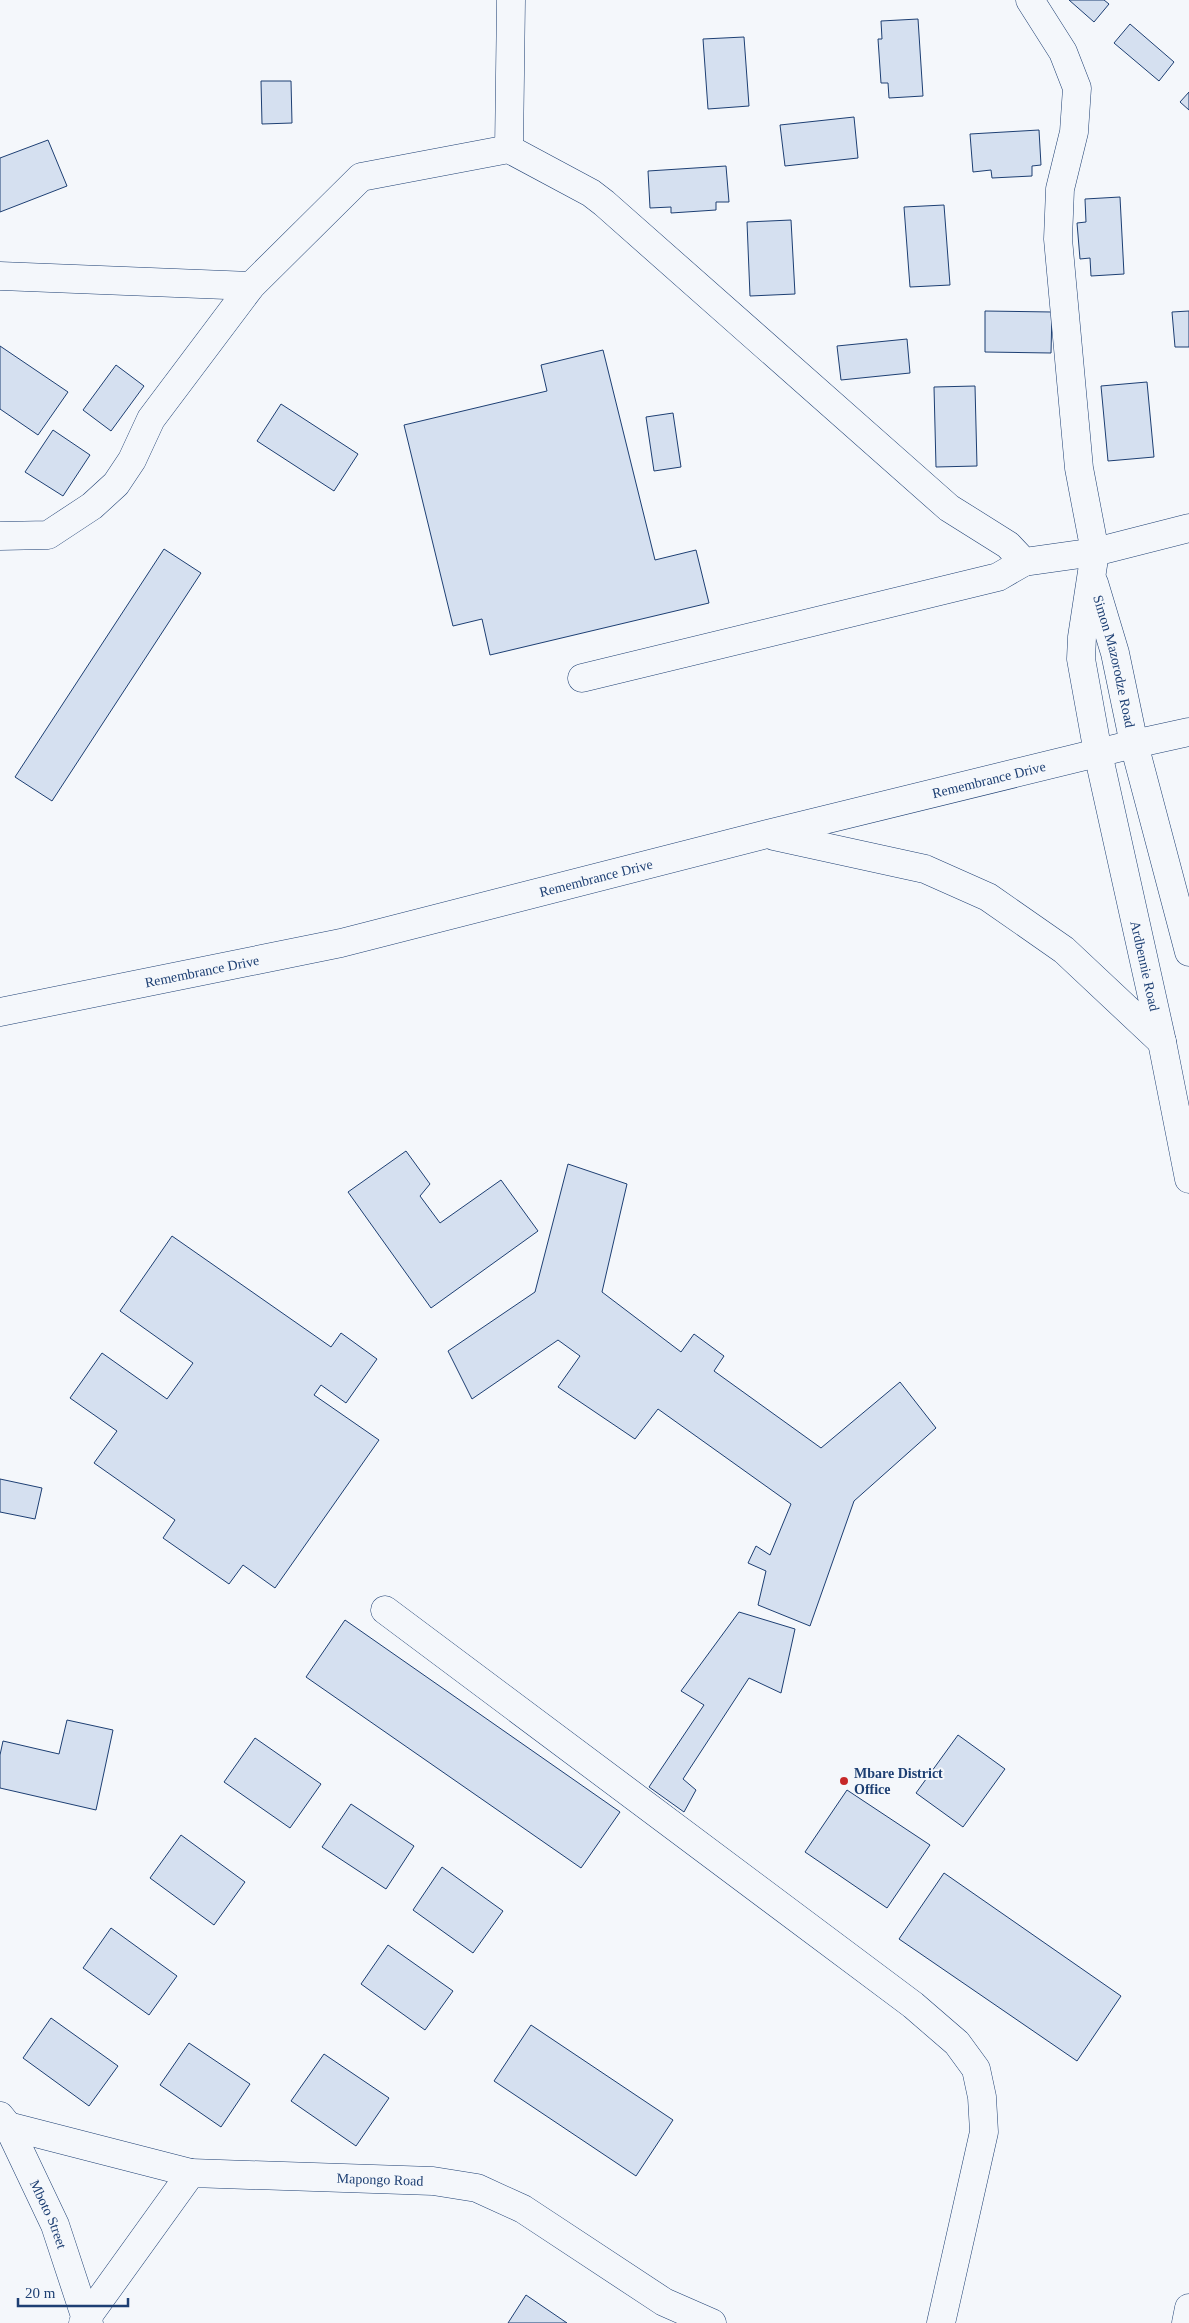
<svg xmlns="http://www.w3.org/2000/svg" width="1189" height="2323" font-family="Georgia,serif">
<rect width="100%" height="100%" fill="#f4f7fb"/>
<g fill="#d5e0f0" stroke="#1d3f73">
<polygon points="1069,0 1104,0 1109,4 1094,22"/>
<polygon points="918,19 923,96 889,98 888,83 881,83 878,39 882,39 881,21"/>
<polygon points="1130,24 1174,62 1159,81 1114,43"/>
<polygon points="744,37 749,106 708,109 703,39"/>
<polygon points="261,81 291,81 292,123 262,124"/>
<polygon points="1189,92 1189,110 1180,102"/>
<polygon points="854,117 858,158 785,166 780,125"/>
<polygon points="1039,130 1041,165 1032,166 1032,176 992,178 991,170 973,172 970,134"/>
<polygon points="48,140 67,186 0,212 0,158"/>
<polygon points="726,166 729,202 716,202 716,210 671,213 671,207 650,208 648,171"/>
<polygon points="1120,197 1124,274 1091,276 1090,258 1080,259 1077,223 1086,222 1085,199"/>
<polygon points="944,205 950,285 910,287 904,207"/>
<polygon points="791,220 795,294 750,296 747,222"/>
<polygon points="985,311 1052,312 1051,353 985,352"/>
<polygon points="1189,311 1189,347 1175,347 1172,312"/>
<polygon points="907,339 910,373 841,380 837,346"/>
<polygon points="0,346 68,392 38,435 0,409"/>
<polygon points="603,350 655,560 696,550 709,603 490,655 482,619 453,626 404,425 547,391 541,365"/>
<polygon points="116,365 144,386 111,431 83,410"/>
<polygon points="1147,382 1154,457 1108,461 1101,386"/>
<polygon points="975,386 977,466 936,467 934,387"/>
<polygon points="281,404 358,454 334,491 257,441"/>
<polygon points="673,413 681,467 654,471 646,417"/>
<polygon points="53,430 90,455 63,496 25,472"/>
<polygon points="164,549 201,573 52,801 15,777"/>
<polygon points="406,1151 430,1184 420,1196 440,1223 501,1180 538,1231 431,1308 348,1192"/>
<polygon points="568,1164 627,1184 602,1292 681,1352 694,1334 724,1356 714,1371 821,1448 900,1382 936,1428 854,1501 810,1626 758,1605 766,1571 748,1563 756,1546 770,1555 791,1504 658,1409 635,1439 558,1387 580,1356 558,1340 472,1399 448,1351 535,1292"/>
<polygon points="172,1236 331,1347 341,1333 377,1359 346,1403 321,1385 314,1395 379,1440 275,1588 243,1565 229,1584 163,1538 175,1520 94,1463 117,1431 70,1398 102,1353 167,1399 193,1363 120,1311"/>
<polygon points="0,1479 42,1488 35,1519 0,1512"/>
<polygon points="739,1612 795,1629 781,1693 749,1678 683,1779 696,1790 684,1812 649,1787 704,1705 681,1691"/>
<polygon points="345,1620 620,1812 581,1868 306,1677"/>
<polygon points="67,1720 113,1730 96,1810 0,1788 0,1755 3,1741 59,1754"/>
<polygon points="958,1735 1005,1769 963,1827 916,1793"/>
<polygon points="255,1738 321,1784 290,1828 224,1782"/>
<polygon points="847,1790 930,1845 887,1908 805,1852"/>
<polygon points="351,1804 414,1846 386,1889 322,1847"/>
<polygon points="181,1835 245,1882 214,1925 150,1878"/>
<polygon points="442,1867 503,1911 473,1953 413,1910"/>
<polygon points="944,1873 1121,1996 1077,2061 899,1939"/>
<polygon points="111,1928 177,1976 149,2015 83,1968"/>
<polygon points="388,1945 453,1991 425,2030 361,1984"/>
<polygon points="51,2018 118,2066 89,2106 23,2058"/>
<polygon points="531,2025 673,2120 636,2176 494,2081"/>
<polygon points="189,2043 250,2084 221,2127 160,2085"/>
<polygon points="324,2054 389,2098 356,2146 291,2101"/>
<polygon points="526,2295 567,2323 508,2323"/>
</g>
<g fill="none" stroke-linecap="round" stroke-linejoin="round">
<g stroke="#1d3f73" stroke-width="29">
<g id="minor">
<polyline points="509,149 511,0"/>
<polyline points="0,276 251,286"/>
<polyline points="0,536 48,535 92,506 116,484 132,460 151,419 251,286 361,177 509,149 591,193 604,203 949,508 1008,545 1024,562 1095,552 1079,468 1058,239 1060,189 1074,132 1077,88 1063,52 1030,0"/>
<path id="s1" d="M1094,583L1115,653L1134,744"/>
<polyline points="582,678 998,577 1024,562"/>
<polyline points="1098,753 1081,659 1082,637 1095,552 1189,528"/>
<polyline points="385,1610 913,2005 957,2043 976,2069 982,2097 984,2132 941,2323"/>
<path id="s2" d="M0,2116L8,2126L55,2225L86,2319L89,2323"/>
<polyline points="8,2126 191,2173"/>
<path id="s3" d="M83,2323L191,2173L433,2181L477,2188L523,2209L664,2302L712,2323"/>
</g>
</g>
<g stroke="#1d3f73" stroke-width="29">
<g id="major">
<polyline points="1134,744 1189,952"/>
<path id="s4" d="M1098,753L1162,1042L1189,1179"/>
<polyline points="774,836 925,869 988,897 1064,950 1162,1042"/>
<path id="s5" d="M0,1012L341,943L767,834L1134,744L1189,732"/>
<polyline points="1186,2323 1189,2308"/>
</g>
</g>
<use href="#minor" stroke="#f4f7fb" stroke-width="28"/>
<use href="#major" stroke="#f4f7fb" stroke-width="28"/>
</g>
<circle fill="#c62828" stroke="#f4f7fb" stroke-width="2" cx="844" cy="1781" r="5"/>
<g text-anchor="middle" stroke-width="4" stroke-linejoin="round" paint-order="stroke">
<g font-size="14" fill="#1d3f73" stroke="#f4f7fb">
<text dy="5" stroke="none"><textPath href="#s1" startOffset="81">Simon Mazorodze Road</textPath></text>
<text dy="5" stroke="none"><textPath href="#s5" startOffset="1016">Remembrance Drive</textPath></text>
<text dy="5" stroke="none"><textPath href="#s5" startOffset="611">Remembrance Drive</textPath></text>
<text dy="5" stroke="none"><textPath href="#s4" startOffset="218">Ardbennie Road</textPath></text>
<text dy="5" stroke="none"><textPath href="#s5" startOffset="206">Remembrance Drive</textPath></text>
<text dy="5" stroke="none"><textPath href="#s3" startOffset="374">Mapongo Road</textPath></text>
<text dy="5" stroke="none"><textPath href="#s2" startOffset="110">Mboto Street</textPath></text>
</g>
<g font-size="14" font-weight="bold" fill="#1d3f73" stroke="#f4f7fb" text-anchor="start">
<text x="854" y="1778">Mbare District<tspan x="854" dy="16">Office</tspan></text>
</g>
</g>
<path d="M18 2298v8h110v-8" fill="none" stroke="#1d3f73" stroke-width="2.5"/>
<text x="25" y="2298" font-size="15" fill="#1d3f73" stroke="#f4f7fb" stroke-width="4" paint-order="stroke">20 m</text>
</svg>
